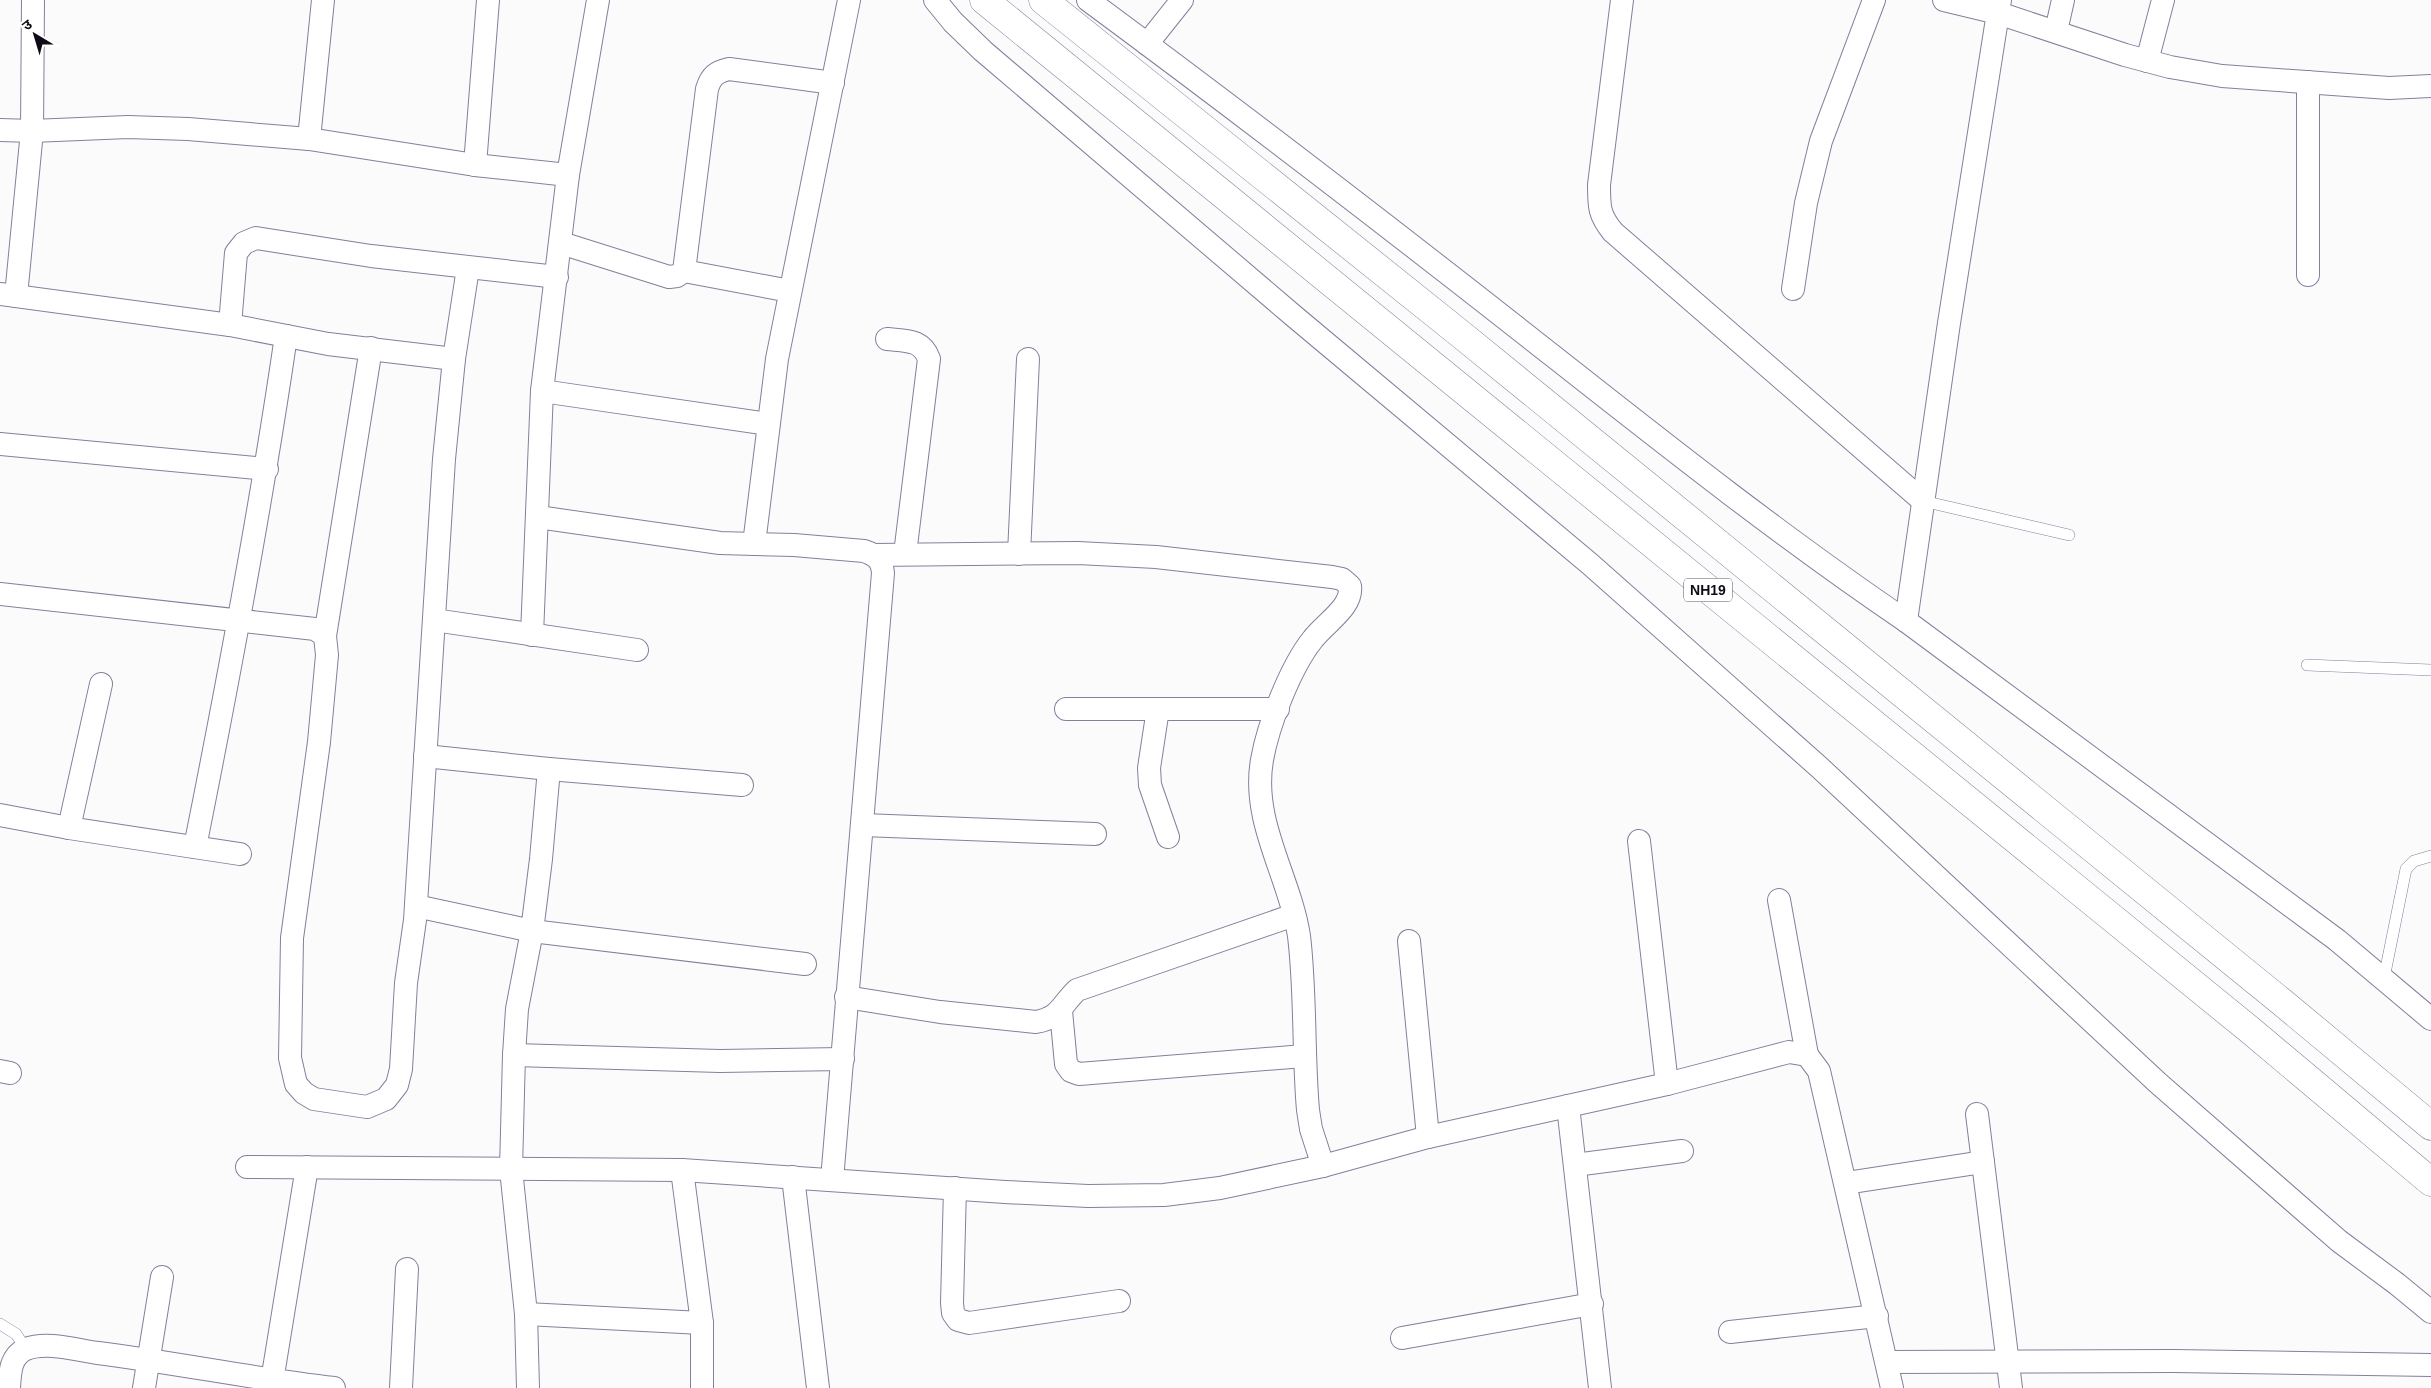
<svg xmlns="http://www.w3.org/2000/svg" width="2431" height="1388" font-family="Arial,'Noto Sans Devanagari',sans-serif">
<rect width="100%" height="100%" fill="#fbfbfb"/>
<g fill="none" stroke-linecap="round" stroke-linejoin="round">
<g stroke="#887d9d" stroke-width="12">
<g id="service">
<polyline points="1923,501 2069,535"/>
<polyline points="2307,665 2431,670"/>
<polyline points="2384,978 2406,869 2414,861 2431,856"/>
<polyline points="0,1324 16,1334 26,1349"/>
</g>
</g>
<g stroke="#887d9d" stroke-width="24">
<g id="minor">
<polyline points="935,0 953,22 983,51 1295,317 1590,564 1819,767 2158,1083 2339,1241 2397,1284 2431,1312"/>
<path d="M1088,0C1203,85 1317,172 1429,259C1587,381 1741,509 1906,621L2337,940L2431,1019"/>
<path d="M1622,0L1599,185C1599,207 1599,215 1613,232L1923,501"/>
<polyline points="1944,0 1998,13 2125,55 2170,67 2222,76 2389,88 2431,86"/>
<polyline points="2056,31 2063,0"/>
<polyline points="1147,44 1182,0"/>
<polyline points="2147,61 2163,0"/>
<polyline points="0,130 32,131 128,127 188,129 309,139 475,165 568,175"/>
<polyline points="309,139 323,0"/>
<polyline points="475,165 488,0"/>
<path d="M561,243L669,277L677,276L684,271L707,89C711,76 716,72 729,69L833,83"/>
<polyline points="684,271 790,291"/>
<polyline points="2308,275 2308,82"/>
<polyline points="1793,289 1806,203 1821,141 1874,0"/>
<polyline points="0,294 230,325 328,344 454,359"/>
<polyline points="16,296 32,131 33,0"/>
<polyline points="230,325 236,253 244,243 256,238 371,256 557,277"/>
<path d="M887,339C906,341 922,339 929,359L905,554"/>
<polyline points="542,391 768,424"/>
<polyline points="0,444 267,469"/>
<path d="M538,517L720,543L794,545L864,551C876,555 882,560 883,573L832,1180"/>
<polyline points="754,544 777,359 849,0"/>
<polyline points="1019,554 1028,359"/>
<path d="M874,555L1078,553L1156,557L1332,577L1342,579L1350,586C1353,607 1325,623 1313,639C1291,666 1268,725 1262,760C1251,822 1290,877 1299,936C1306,994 1303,1053 1308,1110L1311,1129L1323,1166"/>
<polyline points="0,594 315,629 325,636 327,655 319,742 292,938 290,1058 296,1084 304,1093 314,1099 367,1107 386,1099 397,1085 401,1069 406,983 415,920 444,459 454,359 468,268"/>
<polyline points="434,620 637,650"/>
<polyline points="1906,621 1949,323 2000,0"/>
<polyline points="532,635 542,391 568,175 598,0"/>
<polyline points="325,636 371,348"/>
<polyline points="1066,709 1278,709"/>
<polyline points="1158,709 1149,768 1150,785 1168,837"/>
<polyline points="425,756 549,769 742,785"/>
<polyline points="0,815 69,828 240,854"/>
<polyline points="863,825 1095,834"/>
<polyline points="69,828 101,684"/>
<polyline points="1639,841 1667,1084"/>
<path d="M195,847C229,677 261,508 286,336"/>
<polyline points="1779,900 1807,1055"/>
<polyline points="416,906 532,931 805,964"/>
<polyline points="1409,941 1428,1137"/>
<path d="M846,997L940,1012L1036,1022C1060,1018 1061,1005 1077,990L1294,915"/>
<polyline points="1061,1011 1066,1064 1071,1071 1079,1074 1304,1056"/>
<polyline points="514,1055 720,1061 843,1059"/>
<polyline points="0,1071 10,1073"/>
<polyline points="1568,1106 1600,1388"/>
<polyline points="1977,1114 2011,1388"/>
<polyline points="1575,1165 1682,1151"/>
<polyline points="247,1167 682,1170 1005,1192 1088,1196 1164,1195 1220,1188 1323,1166 1428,1137 1667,1084 1789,1052 1807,1055 1819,1071 1892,1388"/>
<polyline points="682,1170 702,1323 702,1388"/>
<polyline points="793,1177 818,1388"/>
<polyline points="1846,1183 1983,1162"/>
<polyline points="955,1188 952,1303 953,1313 958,1320 969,1323 1119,1301"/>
<polyline points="526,1314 702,1323"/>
<polyline points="1730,1332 1877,1316"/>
<polyline points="1402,1338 1592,1304"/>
<polyline points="1887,1362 2174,1361 2431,1365"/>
<polyline points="272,1381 307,1167"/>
<path d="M9,1388C10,1373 10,1356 26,1349C47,1341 76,1350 98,1353C177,1363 255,1379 334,1388"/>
<polyline points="144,1388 162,1277"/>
<polyline points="401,1388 407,1269"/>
<polyline points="528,1388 526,1314 511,1169 514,1055 517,1009 532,931 541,859 549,769"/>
</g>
</g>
<g stroke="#887d9d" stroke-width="29">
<g id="trunk">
<polyline points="984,0 2250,1030 2431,1182"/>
<polyline points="1043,0 1458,332 2283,1003 2431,1126"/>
</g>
</g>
<use href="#service" stroke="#fff" stroke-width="11"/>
<use href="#minor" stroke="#fff" stroke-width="22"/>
<use href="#trunk" stroke="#fff" stroke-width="28"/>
</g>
<g text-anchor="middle" stroke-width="4" stroke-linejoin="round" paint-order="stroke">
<rect fill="#fff" stroke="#57545c" stroke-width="1" x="1684" y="578.5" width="48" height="23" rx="4"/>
<g font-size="14" font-weight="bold" fill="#0f0b16">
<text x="1708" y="595">NH19</text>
</g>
</g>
<g transform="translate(35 35) rotate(322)" stroke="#ffffff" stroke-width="4" paint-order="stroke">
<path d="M0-4L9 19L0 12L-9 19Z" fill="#0f0b16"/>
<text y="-8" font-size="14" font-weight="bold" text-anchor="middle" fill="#0f0b16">उ</text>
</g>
</svg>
